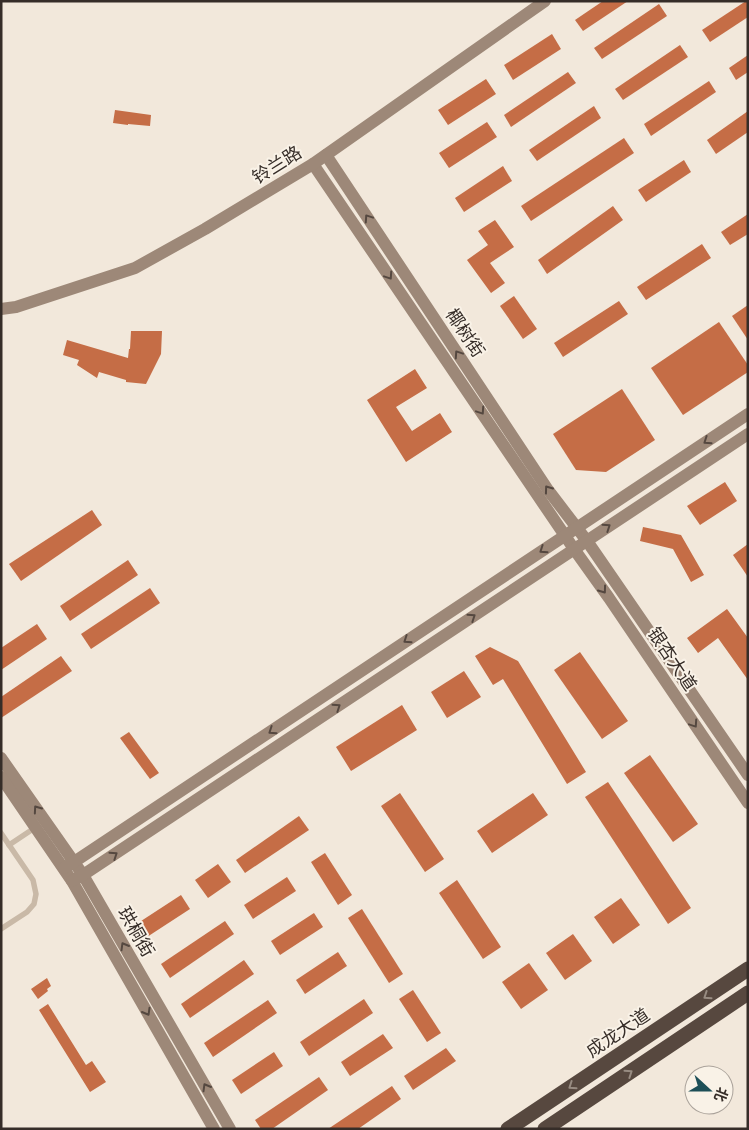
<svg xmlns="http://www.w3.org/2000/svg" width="749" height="1130" font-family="Helvetica,'Noto Sans SC',sans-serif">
<rect width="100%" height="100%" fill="#f2e8db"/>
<g fill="#c56d46">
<polygon points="603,1 628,1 583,31 575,20"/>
<polygon points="746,1 748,1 748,17 710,42 702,30"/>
<polygon points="659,4 667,16 602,59 594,48"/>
<polygon points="552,34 561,49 513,80 504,65"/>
<polygon points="680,45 688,57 623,100 615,89"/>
<polygon points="748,55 748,72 736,80 729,68"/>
<polygon points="568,72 576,83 511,127 504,115"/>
<polygon points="486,79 496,94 448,125 438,110"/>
<polygon points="709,81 716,92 651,136 644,124"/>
<polygon points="594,106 601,118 537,161 529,150"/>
<polygon points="115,110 151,115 150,126 128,124 128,125 113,123"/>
<polygon points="748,111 748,132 716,154 707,140"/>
<polygon points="487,122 497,137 449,168 439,153"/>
<polygon points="624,138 634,153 531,221 521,206"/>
<polygon points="684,160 691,172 646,202 638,190"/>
<polygon points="503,166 512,181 464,212 455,198"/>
<polygon points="613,206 623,220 547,274 538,260"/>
<polygon points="748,214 748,234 730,245 721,232"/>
<polygon points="495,220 514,247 490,263 505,283 491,293 467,260 488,245 478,231"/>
<polygon points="702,244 711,258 646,300 637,287"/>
<polygon points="514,296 537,329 523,339 500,306"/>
<polygon points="619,301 628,314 563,357 554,343"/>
<polygon points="748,305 748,340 732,316"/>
<polygon points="719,322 748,365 748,372 683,415 651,368"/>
<polygon points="131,331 162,331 161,354 146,384 126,382 126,380 99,372 97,378 77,365 79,360 63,355 67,340 128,358 129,349 130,349"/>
<polygon points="415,369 427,388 396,407 412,431 440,413 452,432 406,462 367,400"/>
<polygon points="622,389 655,440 606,472 576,470 553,434"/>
<polygon points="725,482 737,501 700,525 687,506"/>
<polygon points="92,510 102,525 21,581 9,564"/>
<polygon points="643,527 681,535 704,575 691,582 673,549 640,541"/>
<polygon points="748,544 748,577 733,555"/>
<polygon points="128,560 138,575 70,621 60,606"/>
<polygon points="150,588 160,603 91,649 81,634"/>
<polygon points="727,609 748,638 748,680 718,638 698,653 687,638"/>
<polygon points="37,624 47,639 1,670 1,648"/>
<polygon points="490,647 518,661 586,772 567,784 503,679 493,685 475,656"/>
<polygon points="580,652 628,721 602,739 554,670"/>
<polygon points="61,656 72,671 1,718 1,697"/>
<polygon points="464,671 481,697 447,718 431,692"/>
<polygon points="402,705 417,730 351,771 336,747"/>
<polygon points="129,732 159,773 150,779 120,738"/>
<polygon points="650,755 698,824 673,842 624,773"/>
<polygon points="608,782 691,908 668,924 585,797"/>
<polygon points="400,793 444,859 425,872 381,806"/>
<polygon points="533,793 548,815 492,853 477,831"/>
<polygon points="299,816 309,830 245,873 236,860"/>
<polygon points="325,853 352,895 338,905 311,862"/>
<polygon points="218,864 231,882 208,898 195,880"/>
<polygon points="287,877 296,891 253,919 244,905"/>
<polygon points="457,880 501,947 483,959 439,893"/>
<polygon points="181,895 190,909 147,937 138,923"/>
<polygon points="621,898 640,925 613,944 594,917"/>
<polygon points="362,909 403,974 389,983 348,918"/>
<polygon points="314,913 323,927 280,955 271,941"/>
<polygon points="225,921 234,934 170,978 161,964"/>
<polygon points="573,934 592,961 565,980 546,953"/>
<polygon points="338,952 347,966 305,994 296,980"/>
<polygon points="244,960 254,974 190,1018 181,1004"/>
<polygon points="529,963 548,990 521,1009 502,982"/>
<polygon points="47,978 51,986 47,989 48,991 38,999 31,989"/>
<polygon points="413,990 441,1033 427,1042 399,999"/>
<polygon points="364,999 373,1013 309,1056 300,1042"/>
<polygon points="268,1000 277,1013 213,1057 204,1043"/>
<polygon points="48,1004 86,1065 92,1061 106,1082 90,1092 39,1010"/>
<polygon points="383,1034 393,1048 350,1076 341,1062"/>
<polygon points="446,1048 456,1061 413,1090 404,1076"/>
<polygon points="274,1052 283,1066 241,1094 232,1080"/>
<polygon points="319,1077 328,1090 272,1129 261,1129 255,1120"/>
<polygon points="392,1086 401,1099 358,1129 328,1129"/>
</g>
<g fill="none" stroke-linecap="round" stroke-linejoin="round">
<g stroke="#c9b9a7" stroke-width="5.5">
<polyline points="1,833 33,880 36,894 34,904 27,912 1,929"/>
<polyline points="9,845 36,827"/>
</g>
<g stroke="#9d8878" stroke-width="12">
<polyline points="326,155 548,490 587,541 748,775"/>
<polyline points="313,164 574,549 609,598 748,803"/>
<polyline points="1,309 16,307 135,268 205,229 313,164 545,1"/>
<polyline points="1,758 83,875 230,1129"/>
<polyline points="1,777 72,881 214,1129"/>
<polyline points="64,868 74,862 748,414"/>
<polyline points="72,881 83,875 748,434"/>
</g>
<g stroke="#57483f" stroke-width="15">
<polyline points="508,1129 748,969"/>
<polyline points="545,1129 748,993"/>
</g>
</g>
<defs><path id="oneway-chevron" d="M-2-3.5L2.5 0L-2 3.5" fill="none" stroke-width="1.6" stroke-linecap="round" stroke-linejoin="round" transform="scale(1.25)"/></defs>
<g stroke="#554840">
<use href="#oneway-chevron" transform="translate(368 218) rotate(-124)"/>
<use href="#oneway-chevron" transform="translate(389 276) rotate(56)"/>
<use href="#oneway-chevron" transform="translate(458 354) rotate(-124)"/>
<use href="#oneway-chevron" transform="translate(481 411) rotate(56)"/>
<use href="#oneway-chevron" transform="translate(707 441) rotate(146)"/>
<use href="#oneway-chevron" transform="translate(548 489) rotate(-126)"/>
<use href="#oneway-chevron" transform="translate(607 527) rotate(-34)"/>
<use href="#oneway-chevron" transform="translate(543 550) rotate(146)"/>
<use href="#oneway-chevron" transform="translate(603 590) rotate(54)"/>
<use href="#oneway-chevron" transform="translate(472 617) rotate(-34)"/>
<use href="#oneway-chevron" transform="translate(407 640) rotate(146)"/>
<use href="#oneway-chevron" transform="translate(337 707) rotate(-34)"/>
<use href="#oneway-chevron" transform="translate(694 724) rotate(56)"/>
<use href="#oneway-chevron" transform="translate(272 731) rotate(146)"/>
<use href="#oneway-chevron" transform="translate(37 809) rotate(-125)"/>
<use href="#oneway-chevron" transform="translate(114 855) rotate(-34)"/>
<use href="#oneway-chevron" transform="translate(124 946) rotate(-120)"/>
<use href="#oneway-chevron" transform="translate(147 1012) rotate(60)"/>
<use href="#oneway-chevron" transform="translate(206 1087) rotate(-120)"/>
</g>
<g stroke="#988c82">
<use href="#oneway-chevron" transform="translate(707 996) rotate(146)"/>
<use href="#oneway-chevron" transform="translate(629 1073) rotate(-34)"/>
<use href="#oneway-chevron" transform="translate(572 1086) rotate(146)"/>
</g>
<g text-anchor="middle" stroke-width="4" stroke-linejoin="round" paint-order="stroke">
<g font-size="18" fill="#362d28" stroke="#f9f2e7">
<text transform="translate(277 165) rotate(-32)" y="6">铃兰路</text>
<text transform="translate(465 333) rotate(56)" y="6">椰树街</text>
<text transform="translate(672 659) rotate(56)" y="6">银杏大道</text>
<text transform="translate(136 932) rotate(60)" y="6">珙桐街</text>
<text transform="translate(618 1033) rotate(-34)" y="6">成龙大道</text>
</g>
</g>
<rect width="749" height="1130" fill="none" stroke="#362d28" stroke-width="5"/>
<g transform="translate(709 1090) rotate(111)"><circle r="24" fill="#f9f2e7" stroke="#aba39b"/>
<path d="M0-4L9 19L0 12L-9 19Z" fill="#1d4f57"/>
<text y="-8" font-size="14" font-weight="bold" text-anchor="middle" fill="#362d28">北</text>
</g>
</svg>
